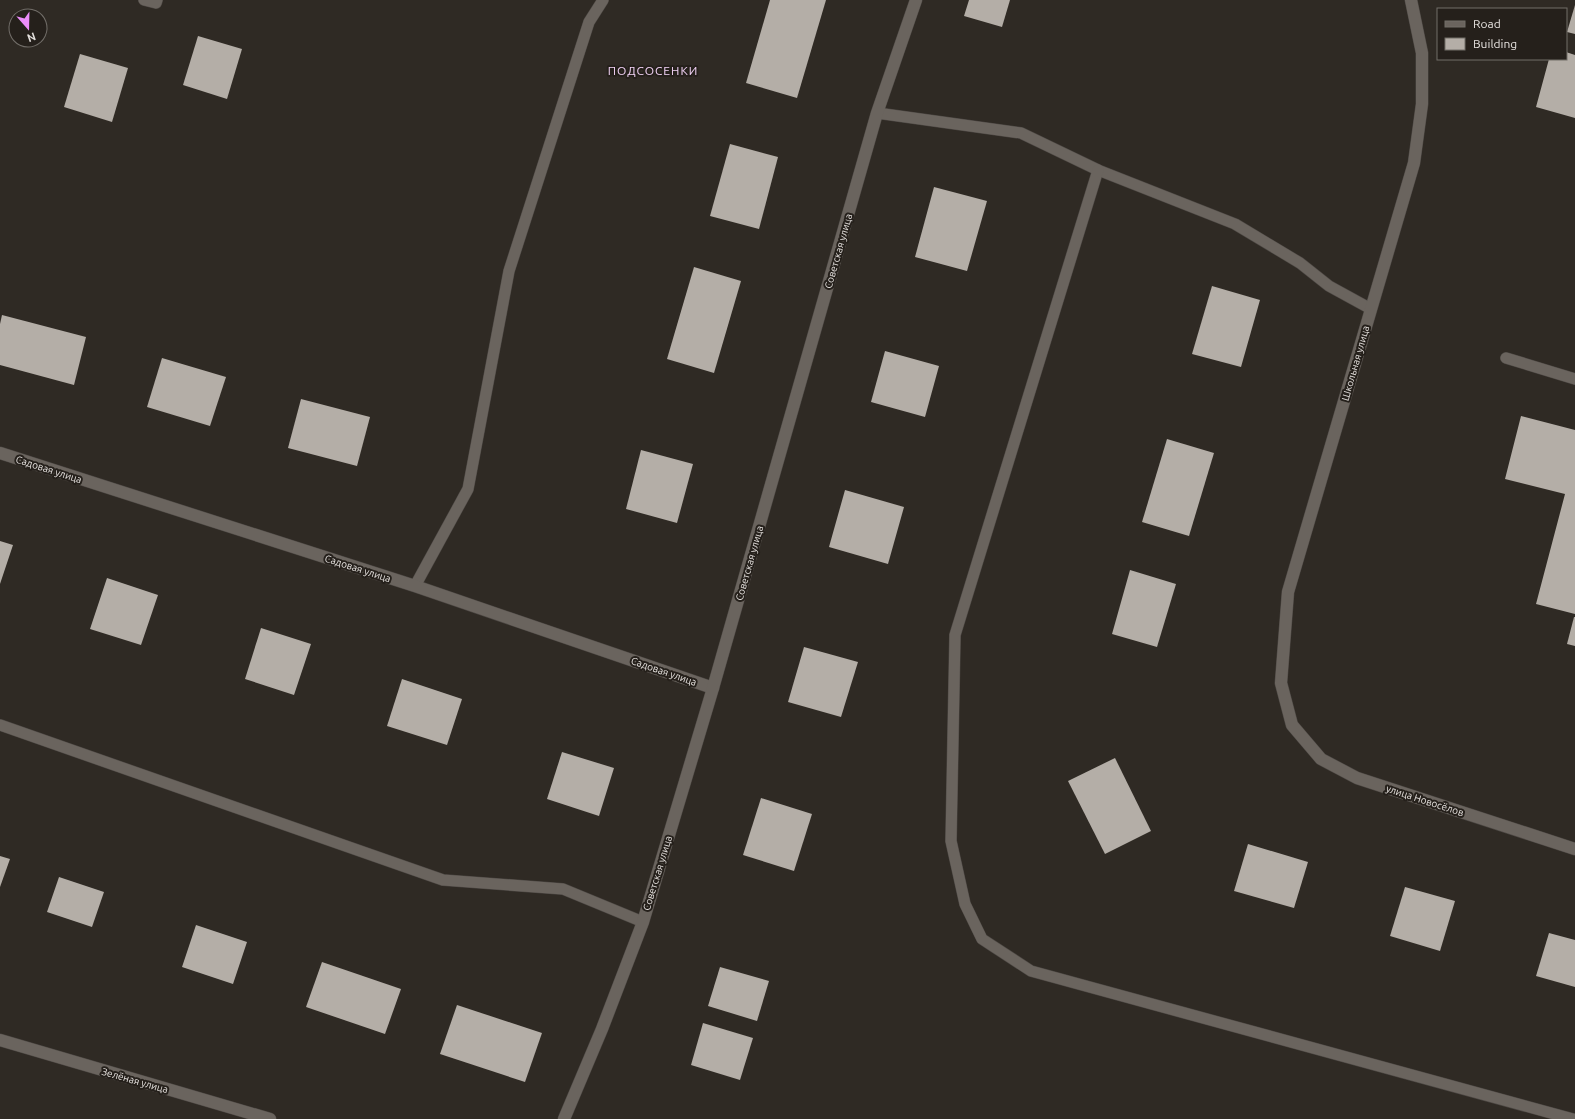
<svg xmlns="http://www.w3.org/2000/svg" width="1575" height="1119" font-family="Ubuntu,sans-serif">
<rect width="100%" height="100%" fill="#2f2a24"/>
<g fill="#b4aea7">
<polygon points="770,0 826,0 797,98 746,83"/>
<polygon points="969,0 1010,0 1002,27 964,16"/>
<polygon points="1575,5 1575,34 1567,32"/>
<polygon points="198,36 242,49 227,99 183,85"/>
<polygon points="1566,52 1575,55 1575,118 1536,107 1549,59 1566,59"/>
<polygon points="80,54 128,68 112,122 64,107"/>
<polygon points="730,144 778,157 759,229 710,216"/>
<polygon points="934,187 987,201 967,271 915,257"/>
<polygon points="694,267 741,281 714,373 667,359"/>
<polygon points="1212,286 1260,300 1241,367 1192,354"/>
<polygon points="2,315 86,337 74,385 0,365 0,324"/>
<polygon points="885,351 939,366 925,417 871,402"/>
<polygon points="162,358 226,377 210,426 147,407"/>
<polygon points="301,399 370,417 357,466 288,448"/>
<polygon points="1521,416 1575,430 1575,614 1536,604 1565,494 1505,479"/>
<polygon points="1167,439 1214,453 1189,536 1142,522"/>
<polygon points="641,450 693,464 677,523 626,509"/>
<polygon points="845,490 904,507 888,564 829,547"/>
<polygon points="0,541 13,545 0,584"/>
<polygon points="1130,570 1176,584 1157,647 1112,634"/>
<polygon points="107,578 158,595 141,645 90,629"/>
<polygon points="1574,617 1575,617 1575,646 1567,644"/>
<polygon points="261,628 311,644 294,695 245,679"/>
<polygon points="804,647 858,662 841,717 788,702"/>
<polygon points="402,679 462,699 447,745 387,726"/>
<polygon points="562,752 614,768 599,816 547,799"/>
<polygon points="1115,758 1151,831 1105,854 1068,781"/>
<polygon points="761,798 812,814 794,871 743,855"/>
<polygon points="1248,844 1308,862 1294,908 1234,891"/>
<polygon points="0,856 10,859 0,887"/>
<polygon points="59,877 104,892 92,927 47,912"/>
<polygon points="1405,887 1455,901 1440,951 1390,936"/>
<polygon points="196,925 247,942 233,984 182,967"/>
<polygon points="1549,933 1575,940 1575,987 1536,976"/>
<polygon points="322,962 401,989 385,1034 306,1007"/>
<polygon points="720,967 769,981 757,1021 708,1006"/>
<polygon points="457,1005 542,1033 525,1082 440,1054"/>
<polygon points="703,1023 753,1038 740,1080 691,1065"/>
</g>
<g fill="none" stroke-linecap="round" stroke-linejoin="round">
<g stroke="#4d4844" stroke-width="12">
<g id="service">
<polyline points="144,0 156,3 157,0"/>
<polyline points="877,113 1021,133 1098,170 1235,224 1300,263 1329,286 1371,309"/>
<polyline points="1098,170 955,635 951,841 965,904 982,939 1031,971 1573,1119"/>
<polyline points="1506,358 1575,379"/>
<polyline points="415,586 468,489 509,271 589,22 603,0"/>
<polyline points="0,725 443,880 563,889 643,922"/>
</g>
</g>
<g stroke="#4d4844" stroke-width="13">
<g id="minor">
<polyline points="1411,0 1422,53 1422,104 1414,163 1288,592 1281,683 1292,725 1321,759 1357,778 1575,849"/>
<polyline points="0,453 415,586 713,688"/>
<polyline points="0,1040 270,1119"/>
<polyline points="564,1119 602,1029 643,922 713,688 877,113 916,0"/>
</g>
</g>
<use href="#service" stroke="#6a645e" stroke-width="11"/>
<use href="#minor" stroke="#6a645e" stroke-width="12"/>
</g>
<g text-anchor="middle" stroke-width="4" stroke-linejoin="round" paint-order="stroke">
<g font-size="10" fill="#e6e2df" stroke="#25201b">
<text transform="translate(838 251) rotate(-74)" y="4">Советская улица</text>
<text transform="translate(1355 363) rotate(-74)" y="4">Школьная улица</text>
<text transform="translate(49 469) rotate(18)" y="4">Садовая улица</text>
<text transform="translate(749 563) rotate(-74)" y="4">Советская улица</text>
<text transform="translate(358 568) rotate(18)" y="4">Садовая улица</text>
<text transform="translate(664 671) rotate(19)" y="4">Садовая улица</text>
<text transform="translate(1425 800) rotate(18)" y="4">улица Новосёлов</text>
<text transform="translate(657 873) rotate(-73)" y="4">Советская улица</text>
<text transform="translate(135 1080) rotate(16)" y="4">Зелёная улица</text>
</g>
<g font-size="12" letter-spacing="1" fill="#f4d4f8" stroke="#25201b">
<text x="653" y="75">ПОДСОСЕНКИ</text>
</g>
</g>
<rect x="1437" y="8" width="130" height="52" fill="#25201b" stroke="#726e69"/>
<rect x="1445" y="21" width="20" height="6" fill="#6a645e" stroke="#726e69"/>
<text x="1473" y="28" font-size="12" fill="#e6e2df">Road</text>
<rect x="1445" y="38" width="20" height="12" fill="#b4aea7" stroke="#726e69"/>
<text x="1473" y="48" font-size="12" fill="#e6e2df">Building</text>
<g transform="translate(28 28) rotate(160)"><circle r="19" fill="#25201b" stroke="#726e69"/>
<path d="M0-3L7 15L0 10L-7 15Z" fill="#ec8cfa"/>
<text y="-6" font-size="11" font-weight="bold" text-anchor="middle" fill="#e6e2df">N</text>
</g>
</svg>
